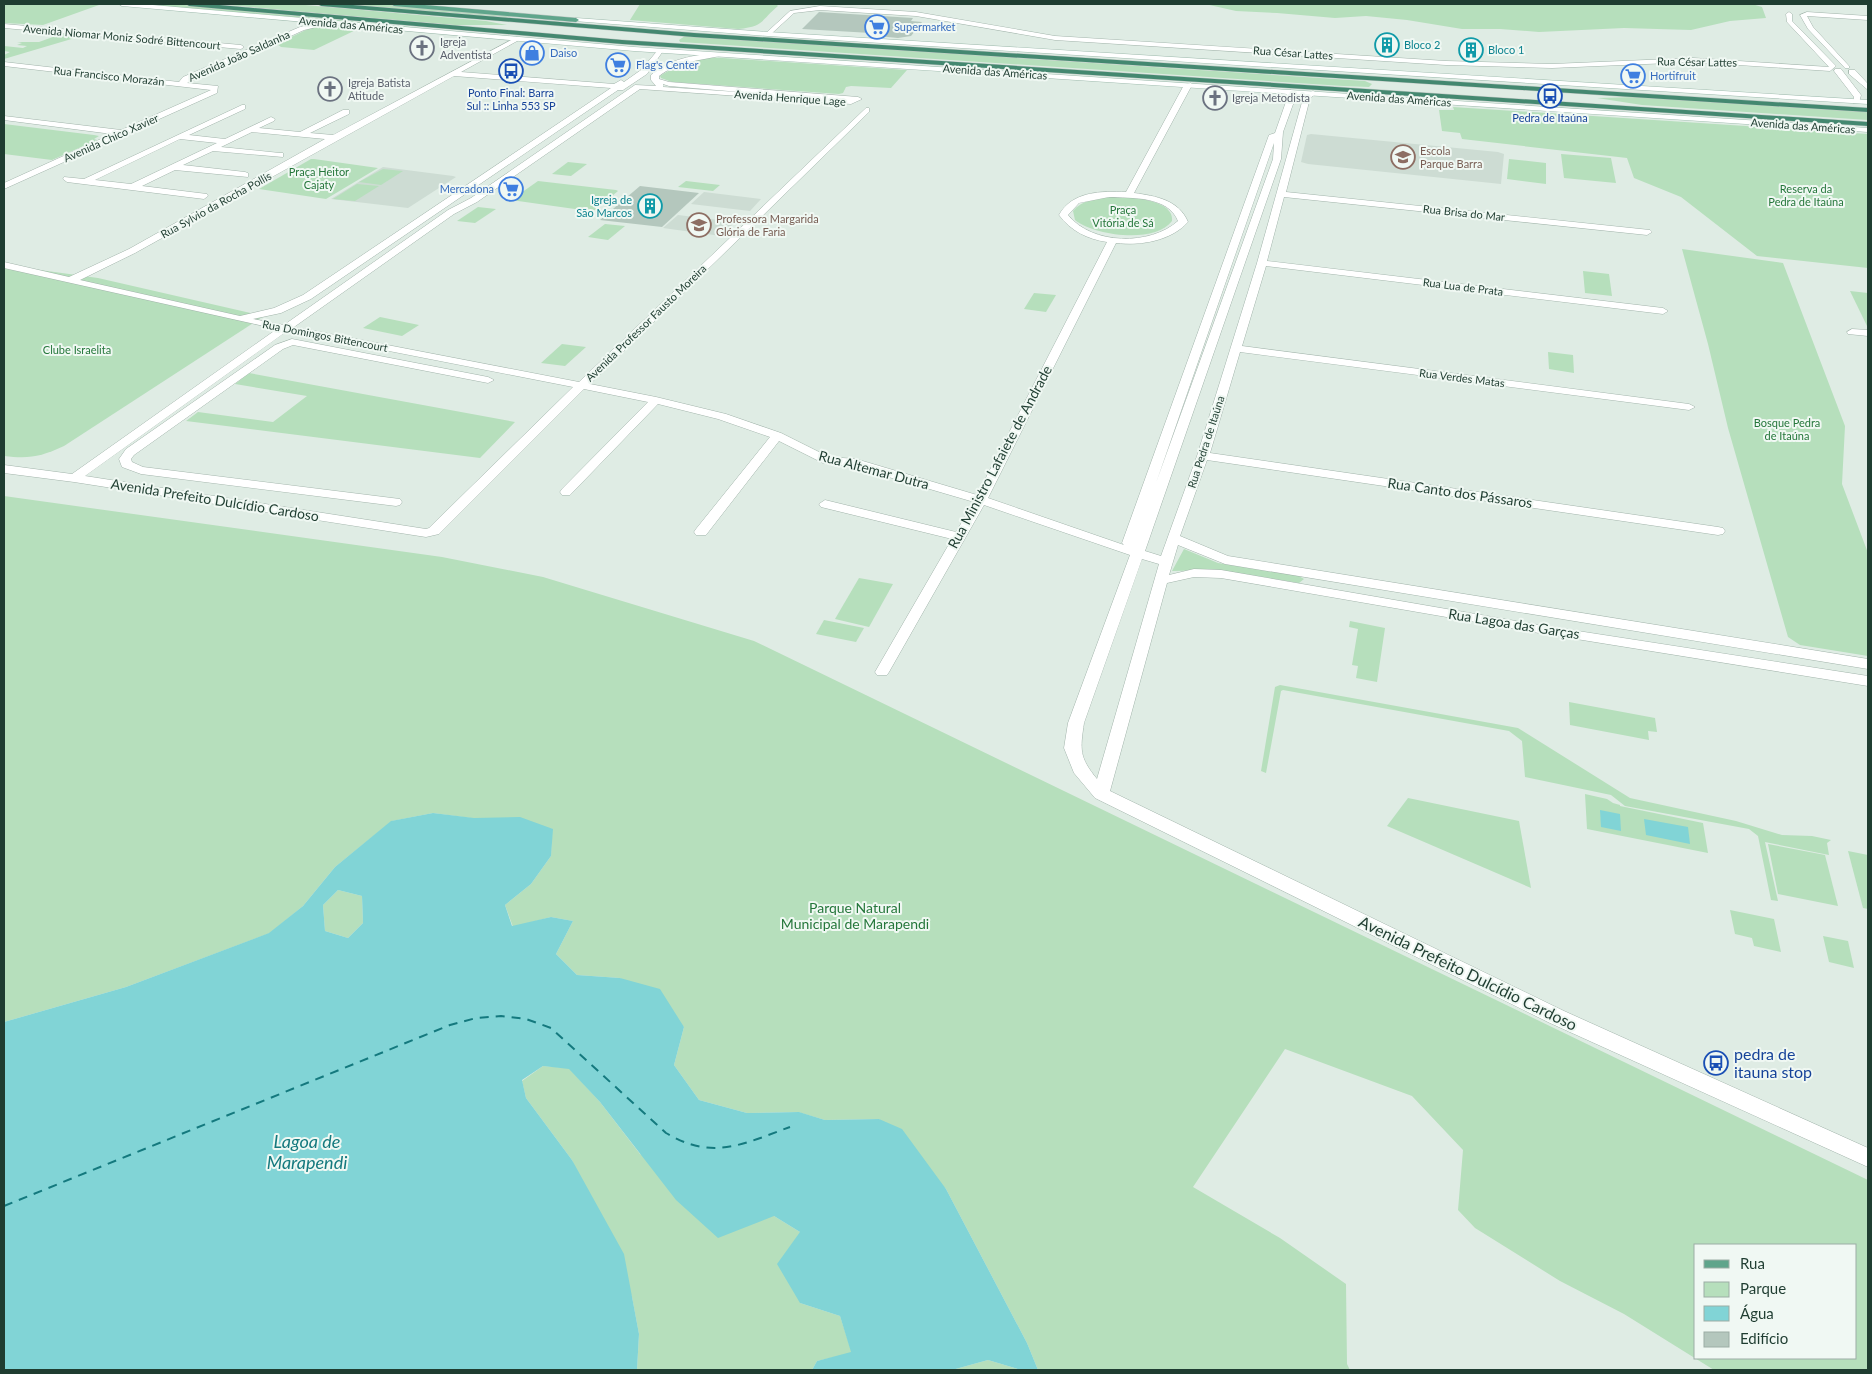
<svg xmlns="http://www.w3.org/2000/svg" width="1872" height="1374" font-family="Lato,sans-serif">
<rect width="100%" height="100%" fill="#dfece4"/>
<g fill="#cddcd3">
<polygon points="1311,134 1498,152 1504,154 1501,184 1308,164 1301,162 1307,135"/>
<polygon points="383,167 453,176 456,177 408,208 331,199"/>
<polygon points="704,192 761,199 750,211 691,204"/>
<polygon points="678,215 735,222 721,236 663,228"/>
</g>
<g fill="#b6dfbc" fill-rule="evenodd">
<polygon points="4,4 88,4 99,5 43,25 4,23"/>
<polygon points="139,4 174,4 430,29"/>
<polygon points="215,4 294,4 486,21 507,25 455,25"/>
<polygon points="340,4 381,4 516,17 506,17"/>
<path d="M640,4H776L778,6C760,21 765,26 738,29L630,20Z"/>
<polygon points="1205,4 1752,4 1762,7 1766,18 1730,21 1691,30 1624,28 1539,32 1500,29 1462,29 1407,20 1366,16 1335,18 1277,13 1236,11"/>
<polygon points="324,26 358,29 314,50 281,47 277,44 310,28"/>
<polygon points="64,33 85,35 4,59 4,55 10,52 4,51 4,46 23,48 27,46 17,45 22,43 17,42 39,42"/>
<polygon points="685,36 1365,81 1372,84 1369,87 1343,86 680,42 679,40"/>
<path d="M707,57L907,70L891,88L851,86L846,87L843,93L839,94L672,82L661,78L660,76C675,66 689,61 707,57Z"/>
<polygon points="1637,97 1868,112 1868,120 1642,105 1597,98"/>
<polygon points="1453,107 1868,134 1868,268 1757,256 1681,197 1634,178 1627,158 1462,139 1460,133 1442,131 1439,110 1454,110"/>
<polygon points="4,124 94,135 99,136 94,139 97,140 52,160 4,154"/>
<polygon points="1561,154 1611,158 1616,183 1564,178"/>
<polygon points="311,159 314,159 378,168 326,199 259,189"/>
<polygon points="1509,159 1546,163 1546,184 1507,179"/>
<polygon points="568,162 587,164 571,176 552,174"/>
<polygon points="383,169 403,171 381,185 359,182"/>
<polygon points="538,181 616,190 618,191 595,210 589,211 511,200"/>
<polygon points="686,181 720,185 713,191 678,187"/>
<polygon points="357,184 379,186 355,201 333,199"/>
<path d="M1111,197C1126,197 1174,198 1172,221C1155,244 1095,236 1075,220L1073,211C1082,200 1097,198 1111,197Z"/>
<polygon points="478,207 496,209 475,223 457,221"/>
<polygon points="605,224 625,226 608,240 588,237"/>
<polygon points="1682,249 1783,263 1845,426 1842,484 1868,553 1868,656 1800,645 1788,637 1728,428 1708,344"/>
<path d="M4,265L98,278L264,316L64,446C40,457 29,459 4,456Z"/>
<polygon points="1583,271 1609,274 1612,296 1585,293"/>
<polygon points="1850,291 1868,293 1868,326 1867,326"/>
<polygon points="1034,293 1056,295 1046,312 1024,309"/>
<polygon points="380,317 419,325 402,336 363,328"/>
<polygon points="562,344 586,347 565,366 541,363"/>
<polygon points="1548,352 1573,355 1574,373 1549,369"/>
<polygon points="249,373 515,422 480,458 186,421 198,412 273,422 307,396 235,384"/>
<path d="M4,496L442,557L543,577L754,641L1868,1180V1370H1714L1624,1314L1560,1281L1475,1228L1458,1210L1463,1150L1412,1096L1285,1049L1193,1187L1280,1238L1346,1284L1347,1364L1350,1370H1038L1027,1343L946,1189L879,1119L825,1120L798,1112L747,1113L699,1100L674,1065L684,1027L620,978L577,975L556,954L573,921L551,917L513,927L505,905L531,884L551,856L552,829L433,813L392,821L335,867L303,906L270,933L126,987L4,1022ZM1696,1245H1856V1358H1696Z"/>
<polygon points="1184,549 1218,563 1299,576 1304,579 1299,583 1219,570 1172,571"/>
<polygon points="859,578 893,584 869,627 835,619"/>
<polygon points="824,620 864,628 856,642 816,634"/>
<polygon points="1350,621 1385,628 1377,682 1356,678 1358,666 1352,665 1358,629 1349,627"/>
<polygon points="1280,685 1518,728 1630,798 1736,821 1782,835 1812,836 1831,840 1827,843 1829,855 1765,842 1778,901 1771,900 1758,836 1749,829 1625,806 1611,795 1525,777 1522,741 1509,731 1283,690 1281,691 1266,773 1261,771 1275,687"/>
<polygon points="1569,702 1655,718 1657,732 1648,731 1649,740 1570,725"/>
<polygon points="1585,794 1607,799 1613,803 1620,805 1620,806 1703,823 1708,853 1587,829"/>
<polygon points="1408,798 1519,821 1531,888 1387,826"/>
<polygon points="1768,844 1825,855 1838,906 1778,894"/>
<polygon points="1848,851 1868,855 1868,909 1863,908"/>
<polygon points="338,890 362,896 363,923 348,938 325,931 323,905"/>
<polygon points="1730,910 1774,919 1781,952 1754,946 1752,938 1735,934"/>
<polygon points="1823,936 1848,941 1854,968 1829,962"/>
<polygon points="543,1066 569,1068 600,1102 640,1154 774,1216 800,1232 800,1303 840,1316 852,1353 817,1361 812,1370 637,1370 639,1334 632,1297 572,1160 526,1098 522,1081"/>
<polygon points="988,1360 1021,1370 952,1370"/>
</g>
<g fill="#81d4d6" fill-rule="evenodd">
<polygon points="1600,810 1620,814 1621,831 1601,827"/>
<path d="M433,813L474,818L520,817L553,829L551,856L531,884L505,905L512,926L551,917L573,921L556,954L577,975L620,978L660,989L684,1027L674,1065L699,1100L747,1113L799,1112L825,1120L879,1119L902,1129L946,1189L1027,1343L1038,1370H1021L988,1360L952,1370H812L817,1361L851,1352L840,1316L800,1303L777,1264L800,1232L774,1216L718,1238L676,1200L600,1102L569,1069L543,1066L522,1080L526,1098L572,1160L624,1254L639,1334L637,1370H4V1022L126,987L269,933L303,906L335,867L391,821ZM338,890L362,896L363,923L348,938L325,931L323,905Z"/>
<polygon points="1644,819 1688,827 1690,844 1646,835"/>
</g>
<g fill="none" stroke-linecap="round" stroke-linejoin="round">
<path stroke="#14797e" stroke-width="2" stroke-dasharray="9 7" stroke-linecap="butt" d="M4,1206L450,1025L476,1018L501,1016L526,1019L551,1028L666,1133C713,1161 743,1144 790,1127"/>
</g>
<g fill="#b4c7bd">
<polygon points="819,12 913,18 911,21 922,22 911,36 898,38 878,36 871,33 802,29"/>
<polygon points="640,186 699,193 662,227 600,220"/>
</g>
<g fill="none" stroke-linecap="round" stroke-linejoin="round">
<g stroke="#a2b4ab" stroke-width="1">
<g id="minor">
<polygon points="820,6 916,12 1055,36 1446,61 1552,64 1693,58 1829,67 1787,22 1786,14 1789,12 1792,14 1792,21 1836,66 1830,71 1693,62 1552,68 1446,65 1055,40 916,16 820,10 794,13 770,35 765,34 790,11"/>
<polygon points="1807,12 1868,16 1868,20 1807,16 1813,27 1849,66 1849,68 1845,68 1808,29 1800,15"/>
<polygon points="327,21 329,22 329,24 304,30 187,83 218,86 217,93 4,189 4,183 112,134 4,120 4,116 121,130 211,90 4,66 4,62 179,82 183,77 300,27"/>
<polygon points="4,24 241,45 244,47 241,49 4,28"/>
<path d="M517,37L520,39L519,40L461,72L614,84L621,80L624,82L641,70L658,50L663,51L647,74L623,90H618L311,299L281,313L253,319L284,325L448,210L471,198L635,85L656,86L651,80V75C668,59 695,55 717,53L720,55L719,56C697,61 677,62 659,76V79L669,82L858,97L862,99L851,104L640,89L477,202L454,214L294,327L579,382L866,108H869V112L590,384L656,397L726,414L781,433L829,457L856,459L977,495L1107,242C1087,239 1071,231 1059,215C1072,191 1102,191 1126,192L1184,85L1191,83L1192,85L1134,193C1156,196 1179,200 1188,222C1171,241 1140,246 1116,243L988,498L1124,545L1122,543L1269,135L1275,133L1288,96L1284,92L1291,90L1296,96L1283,132L1281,159L1145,551L1161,556L1197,456L1257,263L1304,95L1313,91L1317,93L1310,98L1286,192L1650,230L1652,232L1647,235L1284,197L1267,261L1663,308L1668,311L1663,314L1266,266L1242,346L1689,404L1695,407L1689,410L1240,352L1210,453L1718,527L1723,528L1725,531L1723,534L1718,535L1207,460L1180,536L1228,556L1868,659V669L1225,564L1178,545L1169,575L1194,569L1221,570L1539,625L1868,676V686L1539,633L1221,578L1194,577L1167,583L1110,791L1564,1011L1868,1148V1167L1550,1023L1095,798L1074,773L1064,748L1068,723L1130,555L984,505L889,672L887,675H877L875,672L952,539L821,507L819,504L825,500L956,532L974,502L851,466L823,463L779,441L706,535H696L694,532L696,529L770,437L718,419L658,404L570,495H562L560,492L562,489L648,402L584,389L439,534L426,537L74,482L4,473V465L72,474L277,329L4,268V262L69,277L129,249L325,139L252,132L221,147L280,153H283V157L213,151L183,165L245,172L248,173V177L175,170L142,186L207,194L208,196L204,199L67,182L63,179L64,177L84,179L242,105H245V109L189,135L225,139L271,117L275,119L274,121L259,128L300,132L343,110H349V114L310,133L333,135ZM454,76L611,88L303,295L274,308L240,316L80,280L135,253ZM663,84L669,86L752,93L663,87ZM180,139L217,143L131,184L95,180ZM1274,143L1273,159L1156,483ZM1109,197C1132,198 1168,196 1178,221C1150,246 1092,245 1068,215L1079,203ZM287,331L573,387L429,528L426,529L85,476ZM1142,559L1159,564L1097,779C1079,757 1080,750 1084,723Z"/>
<polygon points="1835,69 1841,69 1861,95 1859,103 1853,103 1854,97 1834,71"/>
<polygon points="1849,70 1855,70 1868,84 1868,90 1849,74"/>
<polygon points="1852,329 1868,330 1868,336 1848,334 1847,332"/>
<polygon points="292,339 488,377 494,380 488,383 293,345 283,349 134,455 131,459 132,462 143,467 400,499 402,502 400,505 396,506 141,474 122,467 119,459 126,449 275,345"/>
</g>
</g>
<g stroke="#9fbbae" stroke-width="1">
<g id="secondary">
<polygon points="119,4 141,4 634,47 1868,128 1868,132 634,51 122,6"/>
<polygon points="576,18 768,32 1868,100 1868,104 768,36 574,21 573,20"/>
</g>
</g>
<g stroke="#c0c9c5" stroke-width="1">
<polygon id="primary" points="391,4 413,4 576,18 579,20 576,22 394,6"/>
</g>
<g stroke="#c0c9c5" stroke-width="1">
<g id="trunk">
<polygon points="186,4 208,4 622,40 1868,122 1868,126 622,44 189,6"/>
<polygon points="318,4 341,4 694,33 1868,108 1868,112 694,37 321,6"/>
</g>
</g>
<use href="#minor" fill="#fff" fill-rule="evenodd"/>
<use href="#secondary" fill="#fff" fill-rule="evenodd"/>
<use href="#primary" fill="#5fa58b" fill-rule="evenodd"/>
<use href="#trunk" fill="#448870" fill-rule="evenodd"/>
</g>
<defs>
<g id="supermarket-ring" transform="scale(1.25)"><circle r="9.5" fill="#f0f8f3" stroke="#3f7fe0" stroke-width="1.5"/><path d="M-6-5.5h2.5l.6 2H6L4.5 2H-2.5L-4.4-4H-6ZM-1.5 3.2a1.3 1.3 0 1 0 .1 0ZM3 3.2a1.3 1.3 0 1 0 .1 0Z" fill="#3f7fe0"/></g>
<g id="building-ring" transform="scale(1.25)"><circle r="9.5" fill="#f0f8f3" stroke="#0f9aa8" stroke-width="1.5"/><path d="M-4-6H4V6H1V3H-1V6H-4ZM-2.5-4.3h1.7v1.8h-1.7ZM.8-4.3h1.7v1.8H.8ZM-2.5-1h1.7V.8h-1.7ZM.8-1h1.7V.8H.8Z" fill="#0f9aa8"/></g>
<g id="church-ring" transform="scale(1.25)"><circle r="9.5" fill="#f0f8f3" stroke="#6b7280" stroke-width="1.5"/><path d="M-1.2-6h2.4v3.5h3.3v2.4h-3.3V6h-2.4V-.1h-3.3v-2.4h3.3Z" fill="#6b7280"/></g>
<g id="shop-ring" transform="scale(1.25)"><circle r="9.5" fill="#f0f8f3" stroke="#3f7fe0" stroke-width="1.5"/><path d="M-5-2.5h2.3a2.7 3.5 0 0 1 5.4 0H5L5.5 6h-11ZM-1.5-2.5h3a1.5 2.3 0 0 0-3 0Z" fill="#3f7fe0"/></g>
<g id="bus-ring" transform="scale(1.25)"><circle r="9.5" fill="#f0f8f3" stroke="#1a4fb4" stroke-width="1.5"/><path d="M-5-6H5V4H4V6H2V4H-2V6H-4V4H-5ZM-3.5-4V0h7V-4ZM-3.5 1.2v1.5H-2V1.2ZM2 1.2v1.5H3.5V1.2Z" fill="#1a4fb4"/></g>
<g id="school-ring" transform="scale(1.25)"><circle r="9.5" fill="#f0f8f3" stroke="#8d6e63" stroke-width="1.5"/><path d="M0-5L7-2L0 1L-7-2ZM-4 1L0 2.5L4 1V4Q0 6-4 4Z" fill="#8d6e63"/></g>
</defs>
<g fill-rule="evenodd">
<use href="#supermarket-ring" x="877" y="27"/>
<use href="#building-ring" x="1387" y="45"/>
<use href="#church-ring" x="422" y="48"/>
<use href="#building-ring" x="1471" y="50"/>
<use href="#shop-ring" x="532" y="53"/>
<use href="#supermarket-ring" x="618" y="65"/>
<use href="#bus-ring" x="511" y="71"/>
<use href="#supermarket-ring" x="1633" y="76"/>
<use href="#church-ring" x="330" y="89"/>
<use href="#bus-ring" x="1550" y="96"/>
<use href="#church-ring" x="1215" y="98"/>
<use href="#school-ring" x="1403" y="157"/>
<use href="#supermarket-ring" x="511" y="189"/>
<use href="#building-ring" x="650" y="206"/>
<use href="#school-ring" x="699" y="225"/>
<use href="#bus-ring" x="1716" y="1063"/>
</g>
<g text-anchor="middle" stroke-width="4" stroke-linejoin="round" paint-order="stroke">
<g font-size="11" fill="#1f3d31" stroke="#f0f8f3">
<text transform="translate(351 25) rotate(5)" y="4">Avenida das Américas</text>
<text transform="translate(122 37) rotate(5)" y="4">Avenida Niomar Moniz Sodré Bittencourt</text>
<text transform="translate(1293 53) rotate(4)" y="4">Rua César Lattes</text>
<text transform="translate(239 56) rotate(-24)" y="4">Avenida João Saldanha</text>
<text transform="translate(1697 62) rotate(1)" y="4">Rua César Lattes</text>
<text transform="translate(995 72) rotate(4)" y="4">Avenida das Américas</text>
<text transform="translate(109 76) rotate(6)" y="4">Rua Francisco Morazán</text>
<text transform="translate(790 98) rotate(4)" y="4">Avenida Henrique Lage</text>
<text transform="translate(1399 99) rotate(4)" y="4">Avenida das Américas</text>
<text transform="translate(1803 126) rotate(4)" y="4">Avenida das Américas</text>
<text transform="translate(111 138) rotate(-24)" y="4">Avenida Chico Xavier</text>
<text transform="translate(216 205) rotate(-29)" y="4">Rua Sylvio da Rocha Pollis</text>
<text transform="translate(1464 213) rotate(6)" y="4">Rua Brisa do Mar</text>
<text transform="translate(1463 287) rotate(7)" y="4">Rua Lua de Prata</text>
<text transform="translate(646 323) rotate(-44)" y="4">Avenida Professor Fausto Moreira</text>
<text transform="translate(325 336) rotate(11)" y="4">Rua Domingos Bittencourt</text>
<text transform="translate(1462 378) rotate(7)" y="4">Rua Verdes Matas</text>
<text transform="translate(1206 442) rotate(-72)" y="4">Rua Pedra de Itaúna</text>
</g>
<g font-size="11" fill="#366cbe" stroke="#f0f8f3" text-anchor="start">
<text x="894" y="31">Supermarket</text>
<text x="550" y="57">Daiso</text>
<text x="636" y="69">Flag's Center</text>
<text x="1650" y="80">Hortifruit</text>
<text x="494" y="193" text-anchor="end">Mercadona</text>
</g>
<g font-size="11" fill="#5b616d" stroke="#f0f8f3" text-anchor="start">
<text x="440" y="46">Igreja<tspan x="440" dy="13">Adventista</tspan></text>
<text x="348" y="87">Igreja Batista<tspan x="348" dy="13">Atitude</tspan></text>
<text x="1232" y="102">Igreja Metodista</text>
</g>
<g font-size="11" fill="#0d838f" stroke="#f0f8f3" text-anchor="start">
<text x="1404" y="49">Bloco 2</text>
<text x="1488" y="54">Bloco 1</text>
<text x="632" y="204" text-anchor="end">Igreja de<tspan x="632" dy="13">São Marcos</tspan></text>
</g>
<g font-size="11" fill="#164399" stroke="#f0f8f3">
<text x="511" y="97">Ponto Final: Barra<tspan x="511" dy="13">Sul :: Linha 553 SP</tspan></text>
<text x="1550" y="122">Pedra de Itaúna</text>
</g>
<g font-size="11" fill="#785e54" stroke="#f0f8f3" text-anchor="start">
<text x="1420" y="155">Escola<tspan x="1420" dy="13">Parque Barra</tspan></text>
<text x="716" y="223">Professora Margarida<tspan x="716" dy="13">Glória de Faria</tspan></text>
</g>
<g font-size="11" fill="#25773b" stroke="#f0f8f3">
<text x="319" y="176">Praça Heitor<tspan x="319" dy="13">Cajaty</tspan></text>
<text x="1806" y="193">Reserva da<tspan x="1806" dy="13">Pedra de Itaúna</tspan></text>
<text x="1123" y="214">Praça<tspan x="1123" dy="13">Vitória de Sá</tspan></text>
<text x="77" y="354">Clube Israelita</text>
<text x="1787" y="427">Bosque Pedra<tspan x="1787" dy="13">de Itaúna</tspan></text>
</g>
<g font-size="14" fill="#1f3d31" stroke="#f0f8f3">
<text transform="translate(1000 457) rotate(-62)" y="5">Rua Ministro Lafaiete de Andrade</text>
<text transform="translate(874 470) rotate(15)" y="5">Rua Altemar Dutra</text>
<text transform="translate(1460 493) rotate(8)" y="5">Rua Canto dos Pássaros</text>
<text transform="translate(215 500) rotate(9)" y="5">Avenida Prefeito Dulcídio Cardoso</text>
<text transform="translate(1514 624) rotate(9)" y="5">Rua Lagoa das Garças</text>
</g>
<g font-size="14" fill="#25773b" stroke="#f0f8f3">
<text x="855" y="913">Parque Natural<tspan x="855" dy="16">Municipal de Marapendi</tspan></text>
</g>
<g font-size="16" fill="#1f3d31" stroke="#f0f8f3">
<text transform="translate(1468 973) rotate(26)" y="6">Avenida Prefeito Dulcídio Cardoso</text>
</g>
<g font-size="16" fill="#164399" stroke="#f0f8f3" text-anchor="start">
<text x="1734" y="1060">pedra de<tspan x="1734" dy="18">itauna stop</tspan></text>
</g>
<g font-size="18" font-style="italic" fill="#14797e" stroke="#f0f8f3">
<text x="307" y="1148">Lagoa de<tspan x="307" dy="21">Marapendi</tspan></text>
</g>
</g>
<rect width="1872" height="1374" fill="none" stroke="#1f3d31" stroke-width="10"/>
<rect x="1694" y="1244" width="162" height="115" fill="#f0f8f3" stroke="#9cada5"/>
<rect x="1704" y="1260" width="25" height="8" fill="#5fa58b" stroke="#9cada5"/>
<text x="1740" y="1269" font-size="15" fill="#1f3d31">Rua</text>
<rect x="1704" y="1282" width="25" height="15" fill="#b6dfbc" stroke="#9cada5"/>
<text x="1740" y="1294" font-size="15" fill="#1f3d31">Parque</text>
<rect x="1704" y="1306" width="25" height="15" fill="#81d4d6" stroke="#9cada5"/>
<text x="1740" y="1319" font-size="15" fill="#1f3d31">Água</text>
<rect x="1704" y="1332" width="25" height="15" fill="#b4c7bd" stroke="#9cada5"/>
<text x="1740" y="1344" font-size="15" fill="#1f3d31">Edifício</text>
</svg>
